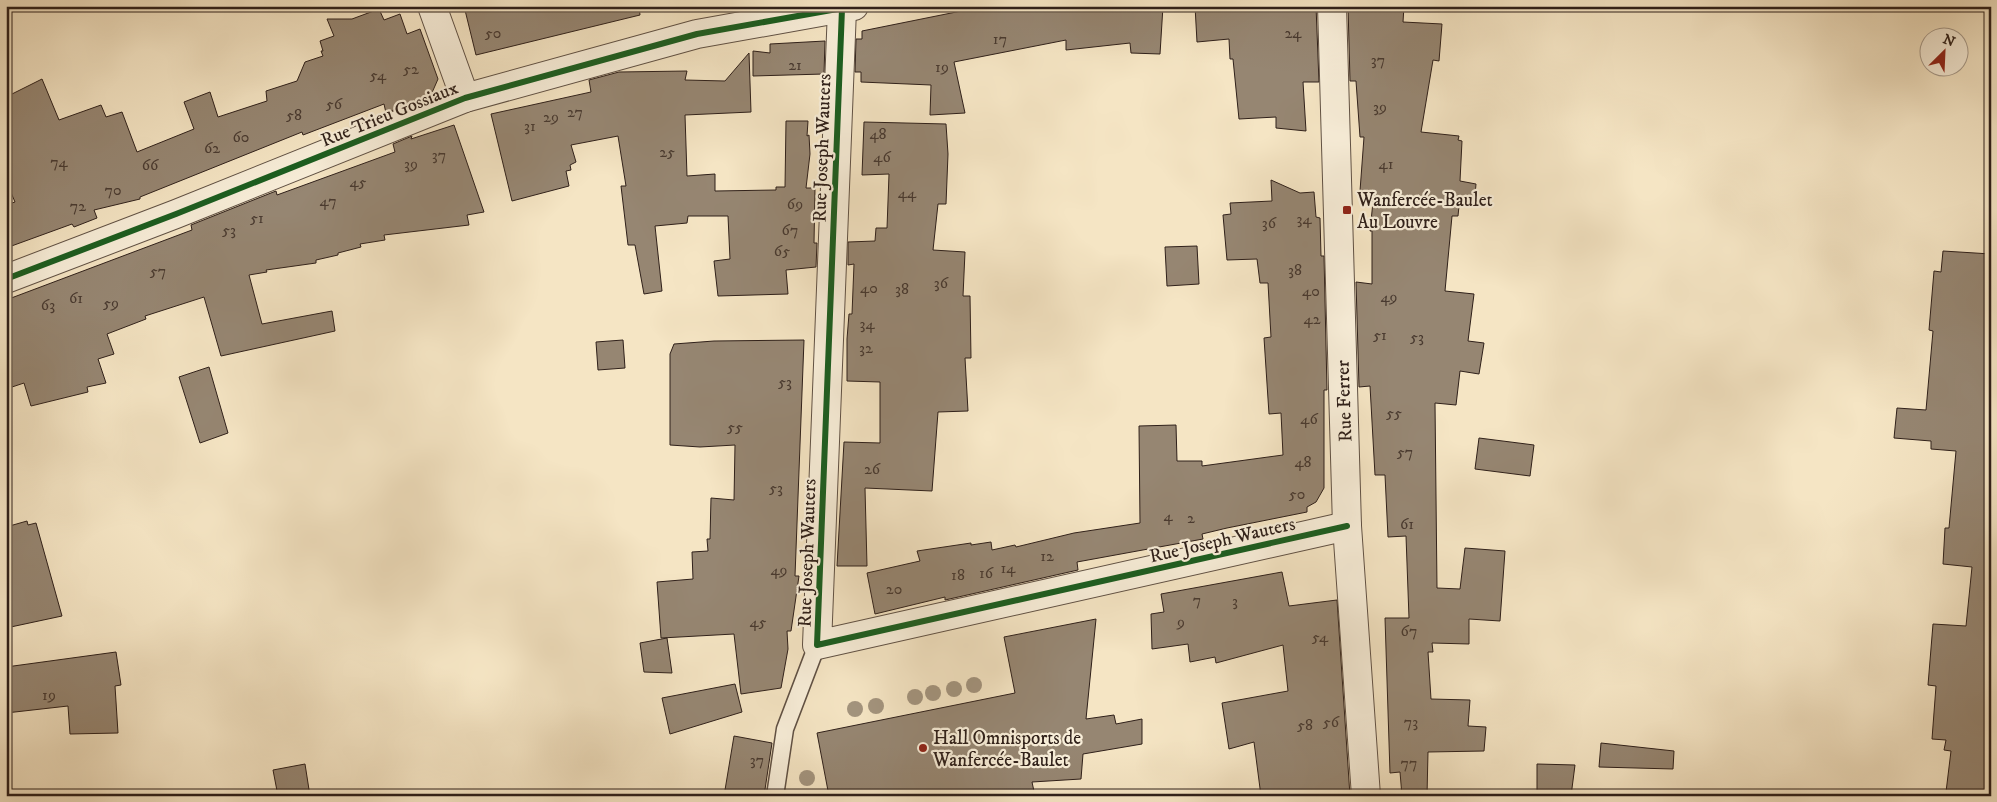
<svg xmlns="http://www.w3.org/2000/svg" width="1997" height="802" font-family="'IM FELL DW Pica',serif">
<rect width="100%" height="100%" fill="#f5e5c4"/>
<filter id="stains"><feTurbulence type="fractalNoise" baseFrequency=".004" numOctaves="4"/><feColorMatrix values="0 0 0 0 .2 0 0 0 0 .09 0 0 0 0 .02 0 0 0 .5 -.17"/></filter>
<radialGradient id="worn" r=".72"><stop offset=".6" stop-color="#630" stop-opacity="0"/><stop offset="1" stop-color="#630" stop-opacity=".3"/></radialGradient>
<g fill="#968672" stroke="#2f201a">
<polygon points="464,6 639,6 640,15 476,55"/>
<polygon points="986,6 1163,6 1160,54 1131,53 1130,43 1066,50 1066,40 954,62 965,113 930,115 931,85 861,82 861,72 855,72 856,39 862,39 862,31"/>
<polygon points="1195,6 1316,6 1319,82 1303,82 1306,131 1276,128 1276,117 1239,119 1233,59 1230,59 1229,39 1197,42"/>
<polygon points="1348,6 1404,6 1403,22 1442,24 1439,61 1433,60 1421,132 1459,136 1458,140 1462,141 1460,181 1476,184 1474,207 1459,206 1458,216 1452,216 1445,291 1474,294 1468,341 1484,343 1479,374 1460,371 1456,405 1435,403 1437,588 1460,589 1465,548 1505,551 1500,621 1469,619 1469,644 1432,643 1433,652 1428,652 1431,699 1470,700 1468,726 1486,727 1484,751 1428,752 1427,796 1402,796 1400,772 1390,773 1385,618 1409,618 1406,536 1388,537 1385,475 1375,475 1370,386 1359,387 1356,282 1372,284 1372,231 1370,231 1374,192 1360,191 1364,137 1360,137 1356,81 1350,81"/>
<polygon points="379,9 384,20 400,14 407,34 420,29 438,79 431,95 386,113 384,104 303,135 302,132 140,197 140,199 94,210 97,218 74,227 72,224 6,248 6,205 15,202 6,181 6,97 42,79 59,120 101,105 106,117 122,112 137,152 194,129 184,102 210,92 218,117 267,101 266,91 297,81 305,62 323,56 321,51 323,51 320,41 334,36 327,19 352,19"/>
<polygon points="825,41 824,74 753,76 753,51 770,53 770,44"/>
<polygon points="749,53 751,112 685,115 687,176 715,174 715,191 776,190 776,187 785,187 786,121 808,121 807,136 809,135 810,154 806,188 815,188 814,243 817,243 816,267 786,270 788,294 718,296 714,261 730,259 728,216 688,216 687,223 655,226 662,291 644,294 635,245 628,245 621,186 626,186 618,136 571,145 576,162 570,165 571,170 566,171 569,186 512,201 491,114 591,92 589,80 619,72 687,71 685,80 725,81"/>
<polygon points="864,122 946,124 948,154 946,204 938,204 933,250 965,252 963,296 970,296 971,358 965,358 968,411 938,412 932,491 865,488 867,566 837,566 844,442 880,443 880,382 847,381 847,339 849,314 852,314 854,264 848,265 848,242 875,241 876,228 887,228 889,174 862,175"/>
<polygon points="454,125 484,212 467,215 469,225 384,235 385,240 360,244 361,247 338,253 338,255 316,260 316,263 266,270 267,272 249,275 262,324 332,311 335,331 221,356 204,297 145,316 146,319 107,334 114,354 98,359 106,383 87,387 88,392 31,406 24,383 6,389 6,300 192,230 191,225 276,191 277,195 395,152 393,144 412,136 411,139"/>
<polygon points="1271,180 1300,193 1314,192 1316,217 1320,218 1321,256 1324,256 1327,390 1324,390 1324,488 1316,502 1307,507 1307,512 1227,528 1202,534 1203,539 1077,562 1078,570 945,600 945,597 875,614 867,573 920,561 917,551 971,543 971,545 991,542 992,550 1015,545 1016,547 1074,533 1140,523 1139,426 1176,425 1177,461 1202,461 1202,466 1283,455 1281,413 1269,414 1264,338 1271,337 1268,283 1260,283 1257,259 1227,260 1223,215 1231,214 1230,203 1272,201"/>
<polygon points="1197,246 1199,284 1167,286 1165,247"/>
<polygon points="1943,251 1991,254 1991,796 1959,796 1946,792 1951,751 1944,750 1946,740 1932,739 1936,686 1928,685 1933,624 1966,626 1972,567 1943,564 1945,528 1949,528 1956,451 1931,449 1931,441 1894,438 1897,408 1926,410 1933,331 1929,330 1934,271 1941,272"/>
<polygon points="623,340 625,368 598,370 596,342"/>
<polygon points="804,340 795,576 799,576 791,631 787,631 788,649 781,688 741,694 734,634 661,638 657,582 693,579 692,552 708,551 707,539 710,539 711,498 734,500 735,445 700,447 670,445 670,354 674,344 714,341"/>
<polygon points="209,367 228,433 200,443 179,377"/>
<polygon points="1479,438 1534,445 1530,476 1475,469"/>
<polygon points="27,521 28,525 36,523 62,616 6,628 6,527"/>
<polygon points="1282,572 1289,606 1337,600 1350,796 1261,796 1254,742 1229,749 1222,703 1288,691 1283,645 1216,663 1215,657 1190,662 1188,644 1152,649 1151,614 1164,612 1161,594"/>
<polygon points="1096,619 1086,719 1114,715 1116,724 1142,719 1142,744 1083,754 1081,779 1032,782 1035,796 829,796 817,733 1015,693 1004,637"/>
<polygon points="667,638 672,673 644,672 640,643"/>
<polygon points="116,652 121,685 115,686 118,733 70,734 68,706 6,713 6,667"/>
<polygon points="735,684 742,712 670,734 662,698"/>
<polygon points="734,736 772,743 764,796 724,796"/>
<polygon points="1601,743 1674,751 1673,769 1599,767"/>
<polygon points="305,764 310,796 278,796 273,770"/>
<polygon points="1537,764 1575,765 1571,796 1537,796"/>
</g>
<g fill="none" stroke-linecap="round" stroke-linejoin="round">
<g stroke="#605144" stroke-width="19">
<polyline id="service" points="775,796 785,729 817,645"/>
</g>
<g stroke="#605144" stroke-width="30">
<g id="minor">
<polyline points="432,6 465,98"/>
<polyline points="1332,6 1347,526 1366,796"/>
<polyline points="842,9 817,645 1347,526"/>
<polyline points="6,279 176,214 465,98 697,34 854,6"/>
</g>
</g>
<use href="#service" stroke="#f8eed9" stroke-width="16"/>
<use href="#minor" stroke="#f8eed9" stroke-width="28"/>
<g stroke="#f8eed9" stroke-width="9">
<g id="cycleway">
<polyline points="842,9 817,645 1347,526"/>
<polyline points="6,279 176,214 465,98 697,34 854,6"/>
</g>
</g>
<use href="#cycleway" stroke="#1b5e20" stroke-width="6"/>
</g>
<g fill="#a3947e">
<circle cx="974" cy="685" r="8"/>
<circle cx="954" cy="689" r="8"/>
<circle cx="933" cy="693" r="8"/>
<circle cx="915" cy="697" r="8"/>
<circle cx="876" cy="706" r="8"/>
<circle cx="855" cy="709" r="8"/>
<circle cx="807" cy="778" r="8"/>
</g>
<g fill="#8f2418" stroke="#f8eed9" stroke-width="2">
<rect x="1342" y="205" width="10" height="10" rx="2.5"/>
<circle cx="923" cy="748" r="5"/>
</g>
<g text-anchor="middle" stroke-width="4.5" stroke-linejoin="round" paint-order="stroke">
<g font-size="16" fill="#493a30">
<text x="493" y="38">50</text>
<text x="1293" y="38">24</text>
<text x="1000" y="44">17</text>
<text x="1378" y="65">37</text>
<text x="795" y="70">21</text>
<text x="942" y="72">19</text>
<text x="411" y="74">52</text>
<text x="378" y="80">54</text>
<text x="334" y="109">56</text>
<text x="1380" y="112">39</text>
<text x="575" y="117">27</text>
<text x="294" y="120">58</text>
<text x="551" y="122">29</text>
<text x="530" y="131">31</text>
<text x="878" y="139">48</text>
<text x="241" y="142">60</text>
<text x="212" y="153">62</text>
<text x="667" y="157">25</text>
<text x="439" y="160">37</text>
<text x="882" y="162">46</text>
<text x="59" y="167">74</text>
<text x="411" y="169">39</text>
<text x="1386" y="169">41</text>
<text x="150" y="170">66</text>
<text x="358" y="187">45</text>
<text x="113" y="195">70</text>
<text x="907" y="198">44</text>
<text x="328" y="206">47</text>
<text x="795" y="209">69</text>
<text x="78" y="211">72</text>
<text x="257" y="223">51</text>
<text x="1304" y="224">34</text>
<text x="1269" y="228">36</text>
<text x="229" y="235">53</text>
<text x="790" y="235">67</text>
<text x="782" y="256">65</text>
<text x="1295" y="275">38</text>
<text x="158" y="276">57</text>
<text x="941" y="288">36</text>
<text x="869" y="293">40</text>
<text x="902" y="294">38</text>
<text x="1311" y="296">40</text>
<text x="1389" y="302">49</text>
<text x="76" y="303">61</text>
<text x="111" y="308">59</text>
<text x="48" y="310">63</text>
<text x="1312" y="324">42</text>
<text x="867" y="329">34</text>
<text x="1380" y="340">51</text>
<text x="1417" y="342">53</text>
<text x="866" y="353">32</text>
<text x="785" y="387">53</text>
<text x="1394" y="418">55</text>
<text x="1309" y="424">46</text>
<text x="735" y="432">55</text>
<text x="1405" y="457">57</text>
<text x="1303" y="467">48</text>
<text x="872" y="474">26</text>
<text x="776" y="493">53</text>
<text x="1297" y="499">50</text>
<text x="1168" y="521">4</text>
<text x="1191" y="523">2</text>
<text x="1407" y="529">61</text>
<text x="1047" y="561">12</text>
<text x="1008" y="573">14</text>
<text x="779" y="575">49</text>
<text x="986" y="578">16</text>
<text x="958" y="580">18</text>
<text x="894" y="594">20</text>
<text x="1197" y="605">7</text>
<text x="1235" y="606">3</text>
<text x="758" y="627">45</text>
<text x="1181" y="627">9</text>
<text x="1409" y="636">67</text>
<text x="1320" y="642">54</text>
<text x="49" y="700">19</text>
<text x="1331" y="727">56</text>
<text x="1411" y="727">73</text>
<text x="1305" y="730">58</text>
<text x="757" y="765">37</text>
<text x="1409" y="768">77</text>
</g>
<g font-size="19" fill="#2f201a" stroke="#f8eed9">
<text transform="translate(389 113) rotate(-22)" y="7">Rue Trieu Gossiaux</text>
<text transform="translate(821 148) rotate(-88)" y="7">Rue Joseph Wauters</text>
<text transform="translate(1343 401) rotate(-92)" y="7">Rue Ferrer</text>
<text transform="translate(1222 539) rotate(-13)" y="7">Rue Joseph Wauters</text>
<text transform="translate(806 553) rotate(-88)" y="7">Rue Joseph Wauters</text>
</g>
<g font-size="19" fill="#2f201a" stroke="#f8eed9" text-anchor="start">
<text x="1357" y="206">Wanfercée-Baulet<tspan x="1357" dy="22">Au Louvre</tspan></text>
<text x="933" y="744">Hall Omnisports de<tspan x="933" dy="22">Wanfercée-Baulet</tspan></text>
</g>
</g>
<rect width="1997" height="802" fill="none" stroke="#f5e5c4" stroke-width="25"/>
<rect x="8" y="8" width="1982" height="787" fill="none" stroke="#2f201a" stroke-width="2.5"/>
<rect x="12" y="12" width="1972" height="777" fill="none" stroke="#2f201a"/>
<g transform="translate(1944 52) rotate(24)"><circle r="24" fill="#f8eed9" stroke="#a89c8d"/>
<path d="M0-4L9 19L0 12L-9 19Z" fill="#8f2418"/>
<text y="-8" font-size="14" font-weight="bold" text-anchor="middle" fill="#2f201a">N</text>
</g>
<rect width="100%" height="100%" filter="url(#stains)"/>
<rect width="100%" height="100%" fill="url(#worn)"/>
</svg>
